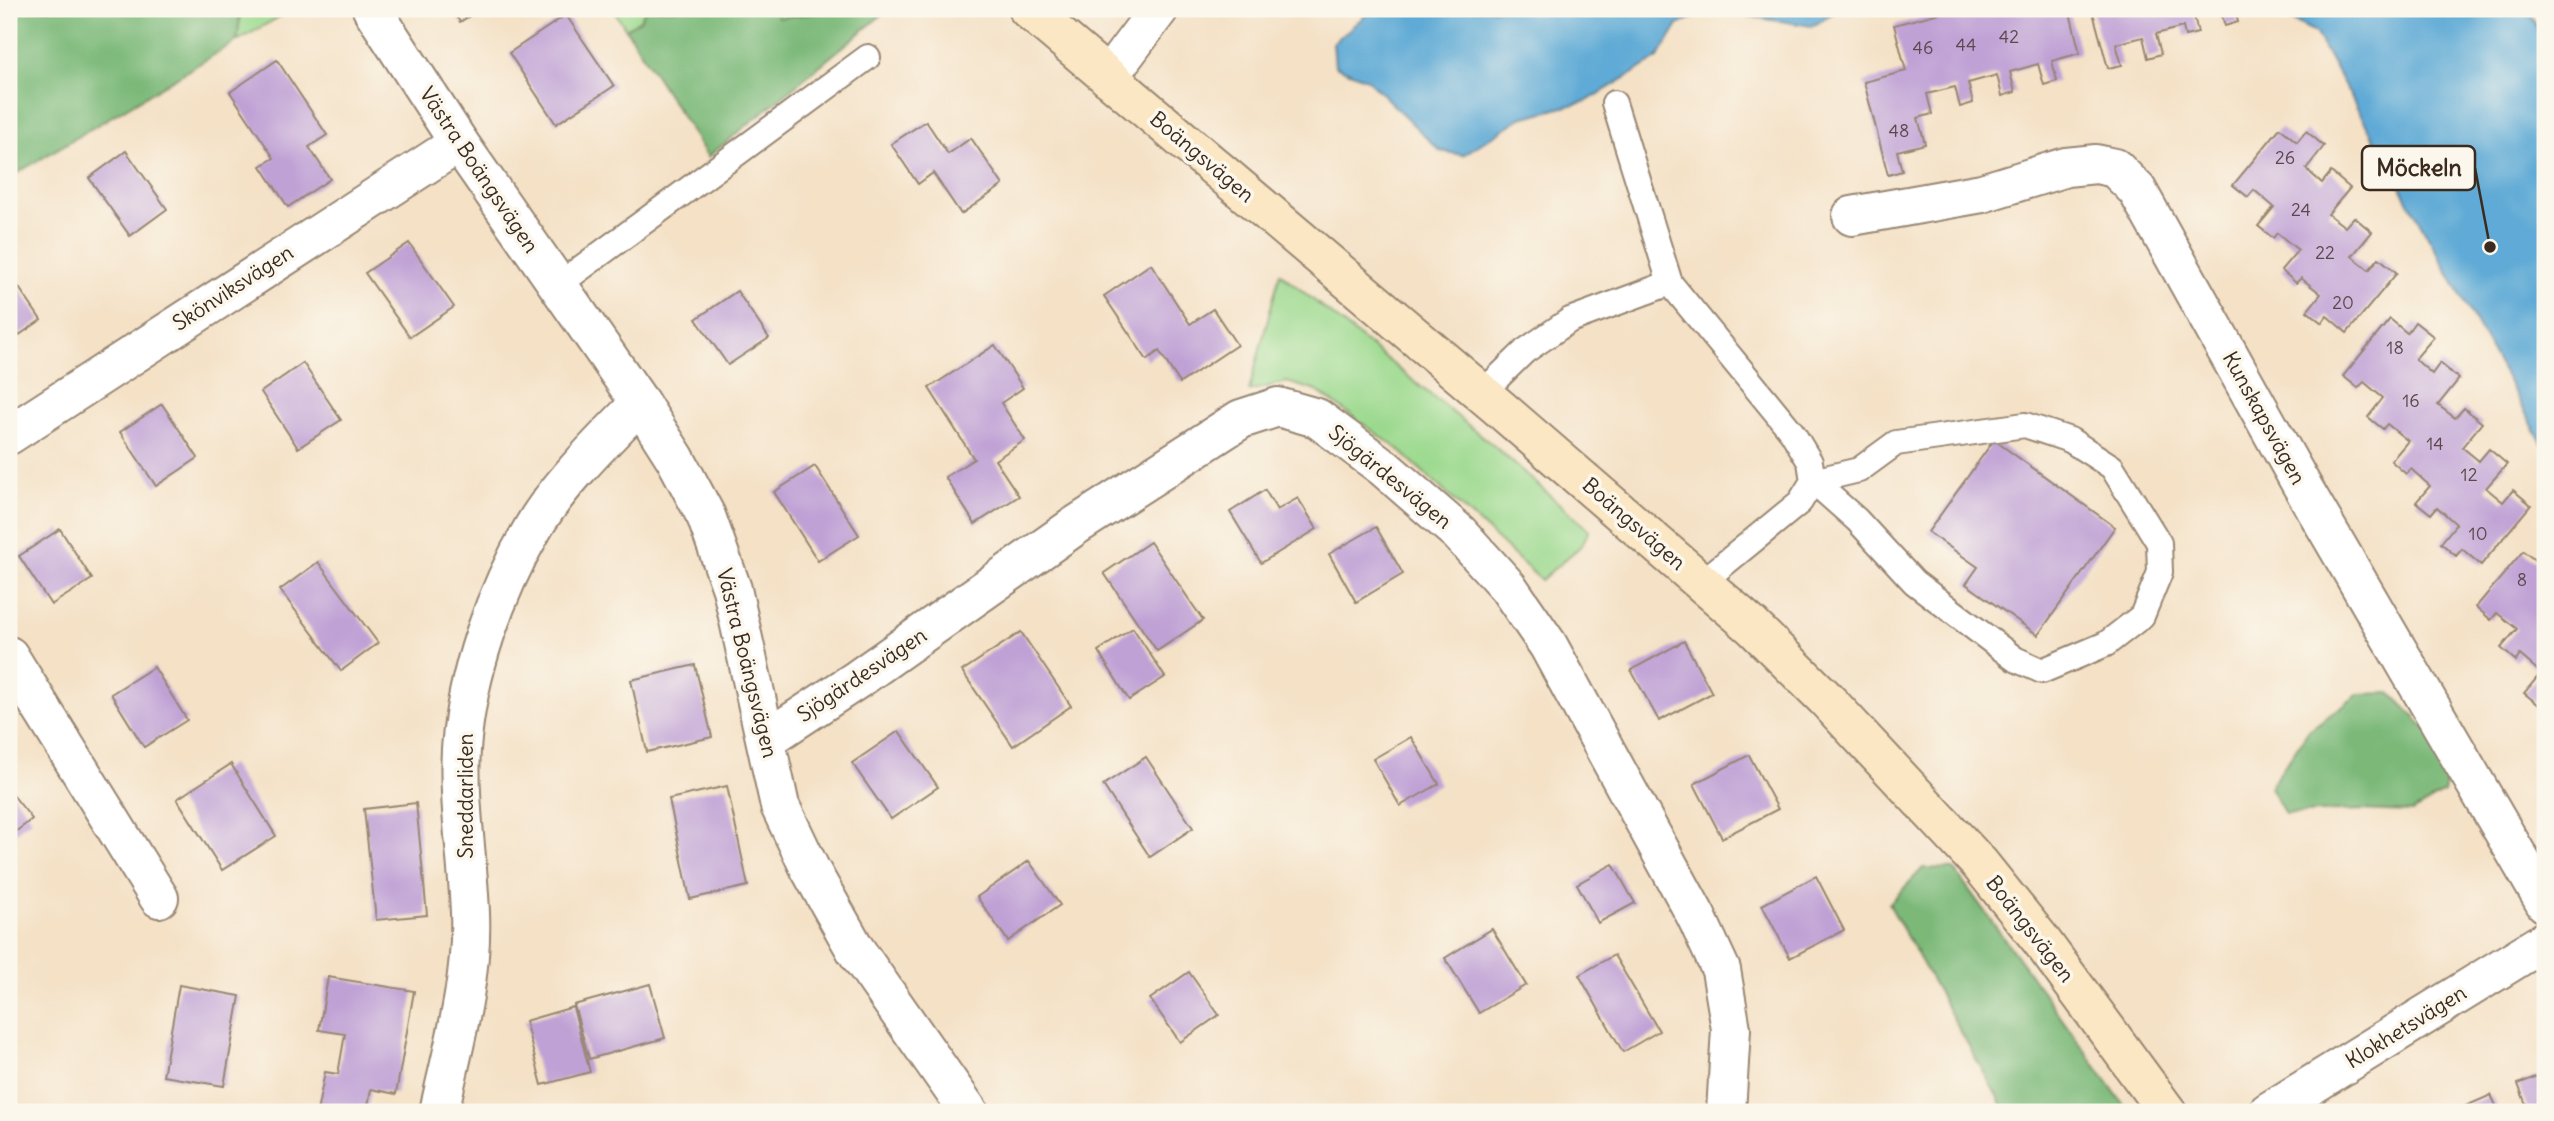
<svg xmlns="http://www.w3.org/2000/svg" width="2554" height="1121" font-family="Delius,sans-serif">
<rect width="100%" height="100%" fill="#fbf7ec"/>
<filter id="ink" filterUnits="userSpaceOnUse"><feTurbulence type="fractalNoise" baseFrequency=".0143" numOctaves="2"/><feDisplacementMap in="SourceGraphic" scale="14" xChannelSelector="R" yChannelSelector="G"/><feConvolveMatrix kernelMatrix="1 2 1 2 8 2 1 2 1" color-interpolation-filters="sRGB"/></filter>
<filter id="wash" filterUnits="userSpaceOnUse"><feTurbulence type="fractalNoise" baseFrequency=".00686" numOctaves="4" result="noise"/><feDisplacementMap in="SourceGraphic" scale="28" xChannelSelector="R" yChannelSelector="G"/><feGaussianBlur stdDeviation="1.57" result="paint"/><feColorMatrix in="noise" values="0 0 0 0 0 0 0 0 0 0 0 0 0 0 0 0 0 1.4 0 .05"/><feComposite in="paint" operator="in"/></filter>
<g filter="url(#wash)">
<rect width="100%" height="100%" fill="#f4e1c6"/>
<g fill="#9bd98e" stroke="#6b8256" stroke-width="2">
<polygon points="241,9 293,9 237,41"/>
<polygon points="613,9 646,9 640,20 626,29"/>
<polygon points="777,9 852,9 777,18"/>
<polygon points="1280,273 1494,446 1589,530 1582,545 1541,580 1398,449 1317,391 1287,382 1249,391"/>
</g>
<g fill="#7cb979" stroke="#5c724c" stroke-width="2">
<polygon points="9,9 241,9 237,41 9,178"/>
<polygon points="646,9 777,9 778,18 852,9 889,9 708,157 626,29 640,20"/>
<polygon points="2391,693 2427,730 2450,763 2444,793 2412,812 2359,810 2285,814 2270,787 2309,730 2359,694"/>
<polygon points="1923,868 1954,869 2129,1112 2006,1112 1889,904"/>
</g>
<g fill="#5eaad6" stroke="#4c6a7a" stroke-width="2">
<polygon points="1373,9 1839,9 1812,26 1708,10 1678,25 1658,58 1587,101 1521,118 1463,155 1440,151 1367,79 1335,66 1333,43"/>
<polygon points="2270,9 2529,9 2545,46 2545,448 2315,32"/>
</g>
<g id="blocks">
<g fill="#bfa1d5">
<polygon points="451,9 481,9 460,22"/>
<polygon points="1955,9 2069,9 2080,53 2052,61 2057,81 2044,85 2038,64 2010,72 2015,92 2002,96 1997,75 1968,83 1973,103 1960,107 1955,87 1927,94 1932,114 1918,118 1925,144 1897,151 1902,171 1888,175 1864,82 1906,71 1894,25"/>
<polygon points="2092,9 2201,9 2201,10 2193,12 2198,33 2185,36 2183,27 2156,34 2161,54 2148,58 2143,37 2116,44 2122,65 2108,68"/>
<polygon points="2220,9 2235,9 2238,22 2225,26"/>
<polygon points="566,15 614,86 556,124 509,53"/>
<polygon points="277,60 327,135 309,147 330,179 288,207 261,166 274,158 230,92"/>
<polygon points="926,121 948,154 971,138 1003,185 961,214 933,173 918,184 891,144"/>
<polygon points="2280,128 2297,142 2306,131 2324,146 2306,169 2322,183 2331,172 2350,188 2328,214 2345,227 2354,217 2372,232 2352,256 2369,270 2379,258 2397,273 2347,333 2327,316 2322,323 2307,311 2321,294 2301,278 2296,283 2281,270 2298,250 2277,233 2273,238 2258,226 2274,207 2254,190 2248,197 2233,185"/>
<polygon points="126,151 167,209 130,236 89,178"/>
<polygon points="409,243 454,307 410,337 365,273"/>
<polygon points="1151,264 1190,324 1213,309 1237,345 1180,383 1159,351 1147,360 1104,296"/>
<polygon points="9,273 41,320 9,342"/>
<polygon points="737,291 769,338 728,365 696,319"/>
<polygon points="2390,319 2407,333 2415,322 2434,337 2415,359 2432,374 2440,363 2459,379 2438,405 2455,418 2464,408 2482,423 2462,447 2479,461 2489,449 2507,464 2486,488 2503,502 2513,490 2531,505 2481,565 2462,549 2456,556 2441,543 2456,524 2437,507 2431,514 2416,502 2430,486 2411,469 2406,474 2391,461 2408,441 2387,424 2383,429 2368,417 2383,398 2364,382 2358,388 2343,376"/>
<polygon points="995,345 1023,388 1001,403 1025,440 995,460 1019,496 975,524 945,477 974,459 929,388"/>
<polygon points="303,363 341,420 298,448 261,392"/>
<polygon points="162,404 198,458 156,486 120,432"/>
<polygon points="1994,440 2115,527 2038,635 1966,584 1978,567 1928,532"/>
<polygon points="815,466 859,535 818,561 774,492"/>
<polygon points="1265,490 1277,510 1298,498 1317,529 1261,563 1230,512"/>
<polygon points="1376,527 1403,574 1356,602 1329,554"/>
<polygon points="60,529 92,579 51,605 19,556"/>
<polygon points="1150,542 1203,620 1157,651 1104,573"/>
<polygon points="2523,551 2540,564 2545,559 2545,702 2539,705 2524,693 2541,673 2520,655 2516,661 2501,648 2517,629 2497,613 2491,620 2476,607"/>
<polygon points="318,562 378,643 341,671 280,590"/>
<polygon points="1133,628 1165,677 1129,700 1098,651"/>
<polygon points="1021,632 1071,706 1013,746 962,671"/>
<polygon points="1684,641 1712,693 1659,721 1631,670"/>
<polygon points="695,665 712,737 647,752 631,680"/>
<polygon points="154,667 187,720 144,747 111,694"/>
<polygon points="899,731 938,787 891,819 852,763"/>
<polygon points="1411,737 1439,784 1400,806 1373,759"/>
<polygon points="1749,755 1778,809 1722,838 1694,784"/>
<polygon points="1146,757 1193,828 1150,857 1103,785"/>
<polygon points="231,764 276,836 222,870 177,799"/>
<polygon points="727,786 748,886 690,899 669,799"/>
<polygon points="9,790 32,819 9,837"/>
<polygon points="416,803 427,915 376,920 364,809"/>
<polygon points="1029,861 1060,905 1008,941 977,897"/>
<polygon points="1613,864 1635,903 1598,923 1577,884"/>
<polygon points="1816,876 1844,930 1790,958 1762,905"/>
<polygon points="1492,929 1526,985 1479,1013 1445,958"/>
<polygon points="1614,955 1659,1031 1623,1052 1579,975"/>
<polygon points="1189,972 1219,1015 1180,1042 1150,999"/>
<polygon points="328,977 414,991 396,1094 371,1089 367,1112 317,1112 325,1072 338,1074 345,1034 319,1030"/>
<polygon points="650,984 665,1038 589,1059 574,1005"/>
<polygon points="179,985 240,996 224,1086 163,1076"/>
<polygon points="573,1007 590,1072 542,1085 525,1021"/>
<polygon points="2545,1073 2545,1112 2529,1112 2518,1084"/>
<polygon points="2491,1095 2499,1112 2452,1112"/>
</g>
</g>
</g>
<g filter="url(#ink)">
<use href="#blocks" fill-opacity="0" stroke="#988672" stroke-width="2"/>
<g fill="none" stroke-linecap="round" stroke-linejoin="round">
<g stroke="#988672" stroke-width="28">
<g id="lane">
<polyline points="1614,103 1670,283"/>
<polyline points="558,285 868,57"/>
<polyline points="1482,393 1525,351 1570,320 1670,283 1792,432 1810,462 1813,481 1800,502 1701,583"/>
<polygon points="2025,425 2070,440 2112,467 2159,543 2160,572 2142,616 2106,644 2042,671 2015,659 1914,582 1857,520 1813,481 1859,470 1896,443"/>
</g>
</g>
<g stroke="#988672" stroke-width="42">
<g id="street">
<polyline points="372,9 459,143 640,403 675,458 706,516 732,589 780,806 810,869 855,949 969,1112"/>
<polyline points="1108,77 1159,9"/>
<polyline points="1852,216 1982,193 2066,167 2096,164 2115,168 2137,190 2301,484 2545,903"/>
<polyline points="9,435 459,143"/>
<polyline points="9,656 159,898"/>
<polyline points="767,739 858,679 1075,526 1241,419 1278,407 1317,418 1383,467 1459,533 1508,587 1548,645 1696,916 1721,970 1731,1029 1726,1112"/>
<path d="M439,1112C453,1048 473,979 470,913C468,859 458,803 461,749C467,673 495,593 533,528C557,486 606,438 640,403"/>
<polyline points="2268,1112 2545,941"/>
</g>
</g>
<g stroke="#988672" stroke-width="42">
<polyline id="secondary" points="1028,9 1497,406 1752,626 1825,698 1979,863 2040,939 2167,1112"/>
</g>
<use href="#lane" stroke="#fff" stroke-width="24"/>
<use href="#street" stroke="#fff" stroke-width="38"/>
<use href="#secondary" stroke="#fbe7c3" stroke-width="38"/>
</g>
</g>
<g text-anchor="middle" stroke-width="7" stroke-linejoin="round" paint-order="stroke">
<g font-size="18" fill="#5c484c">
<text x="2009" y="43">42</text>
<text x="1966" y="51">44</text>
<text x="1923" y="54">46</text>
<text x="1899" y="137">48</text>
<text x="2285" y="164">26</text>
<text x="2301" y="216">24</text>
<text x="2325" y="259">22</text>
<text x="2343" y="309">20</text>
<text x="2395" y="354">18</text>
<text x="2411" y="407">16</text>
<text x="2435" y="450">14</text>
<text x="2469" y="481">12</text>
<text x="2478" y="540">10</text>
<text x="2522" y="586">8</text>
</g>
<g font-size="21" fill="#3b2a1e" stroke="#fbf7ec">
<text transform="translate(1202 157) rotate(40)" y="7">Boängsvägen</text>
<text transform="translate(479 170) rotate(56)" y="7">Västra Boängsvägen</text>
<text transform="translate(233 288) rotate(-33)" y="7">Skönviksvägen</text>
<text transform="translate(2264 418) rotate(61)" y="7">Kunskapsvägen</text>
<text transform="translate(1390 477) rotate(39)" y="7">Sjögärdesvägen</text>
<text transform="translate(1634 524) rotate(41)" y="7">Boängsvägen</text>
<text transform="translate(747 663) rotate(76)" y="7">Västra Boängsvägen</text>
<text transform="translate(862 675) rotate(-34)" y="7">Sjögärdesvägen</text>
<text transform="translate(466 796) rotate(-90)" y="7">Sneddarliden</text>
<text transform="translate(2030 929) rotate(52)" y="7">Boängsvägen</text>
<text transform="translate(2406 1027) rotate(-32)" y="7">Klokhetsvägen</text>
</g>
</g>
<path fill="none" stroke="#3b2a1e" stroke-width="2.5" d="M2490 247L2475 168"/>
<circle fill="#3b2a1e" stroke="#fbf7ec" stroke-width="2.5" cx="2490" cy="247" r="7"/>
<rect fill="#fbf7ec" stroke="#3b2a1e" stroke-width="2.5" x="2362" y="146" width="113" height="44" rx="7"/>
<g font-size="23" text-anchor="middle" font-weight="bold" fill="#3b2a1e">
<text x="2419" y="176">Möckeln</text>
</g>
<rect width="2554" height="1121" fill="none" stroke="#fbf7ec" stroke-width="35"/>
</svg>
